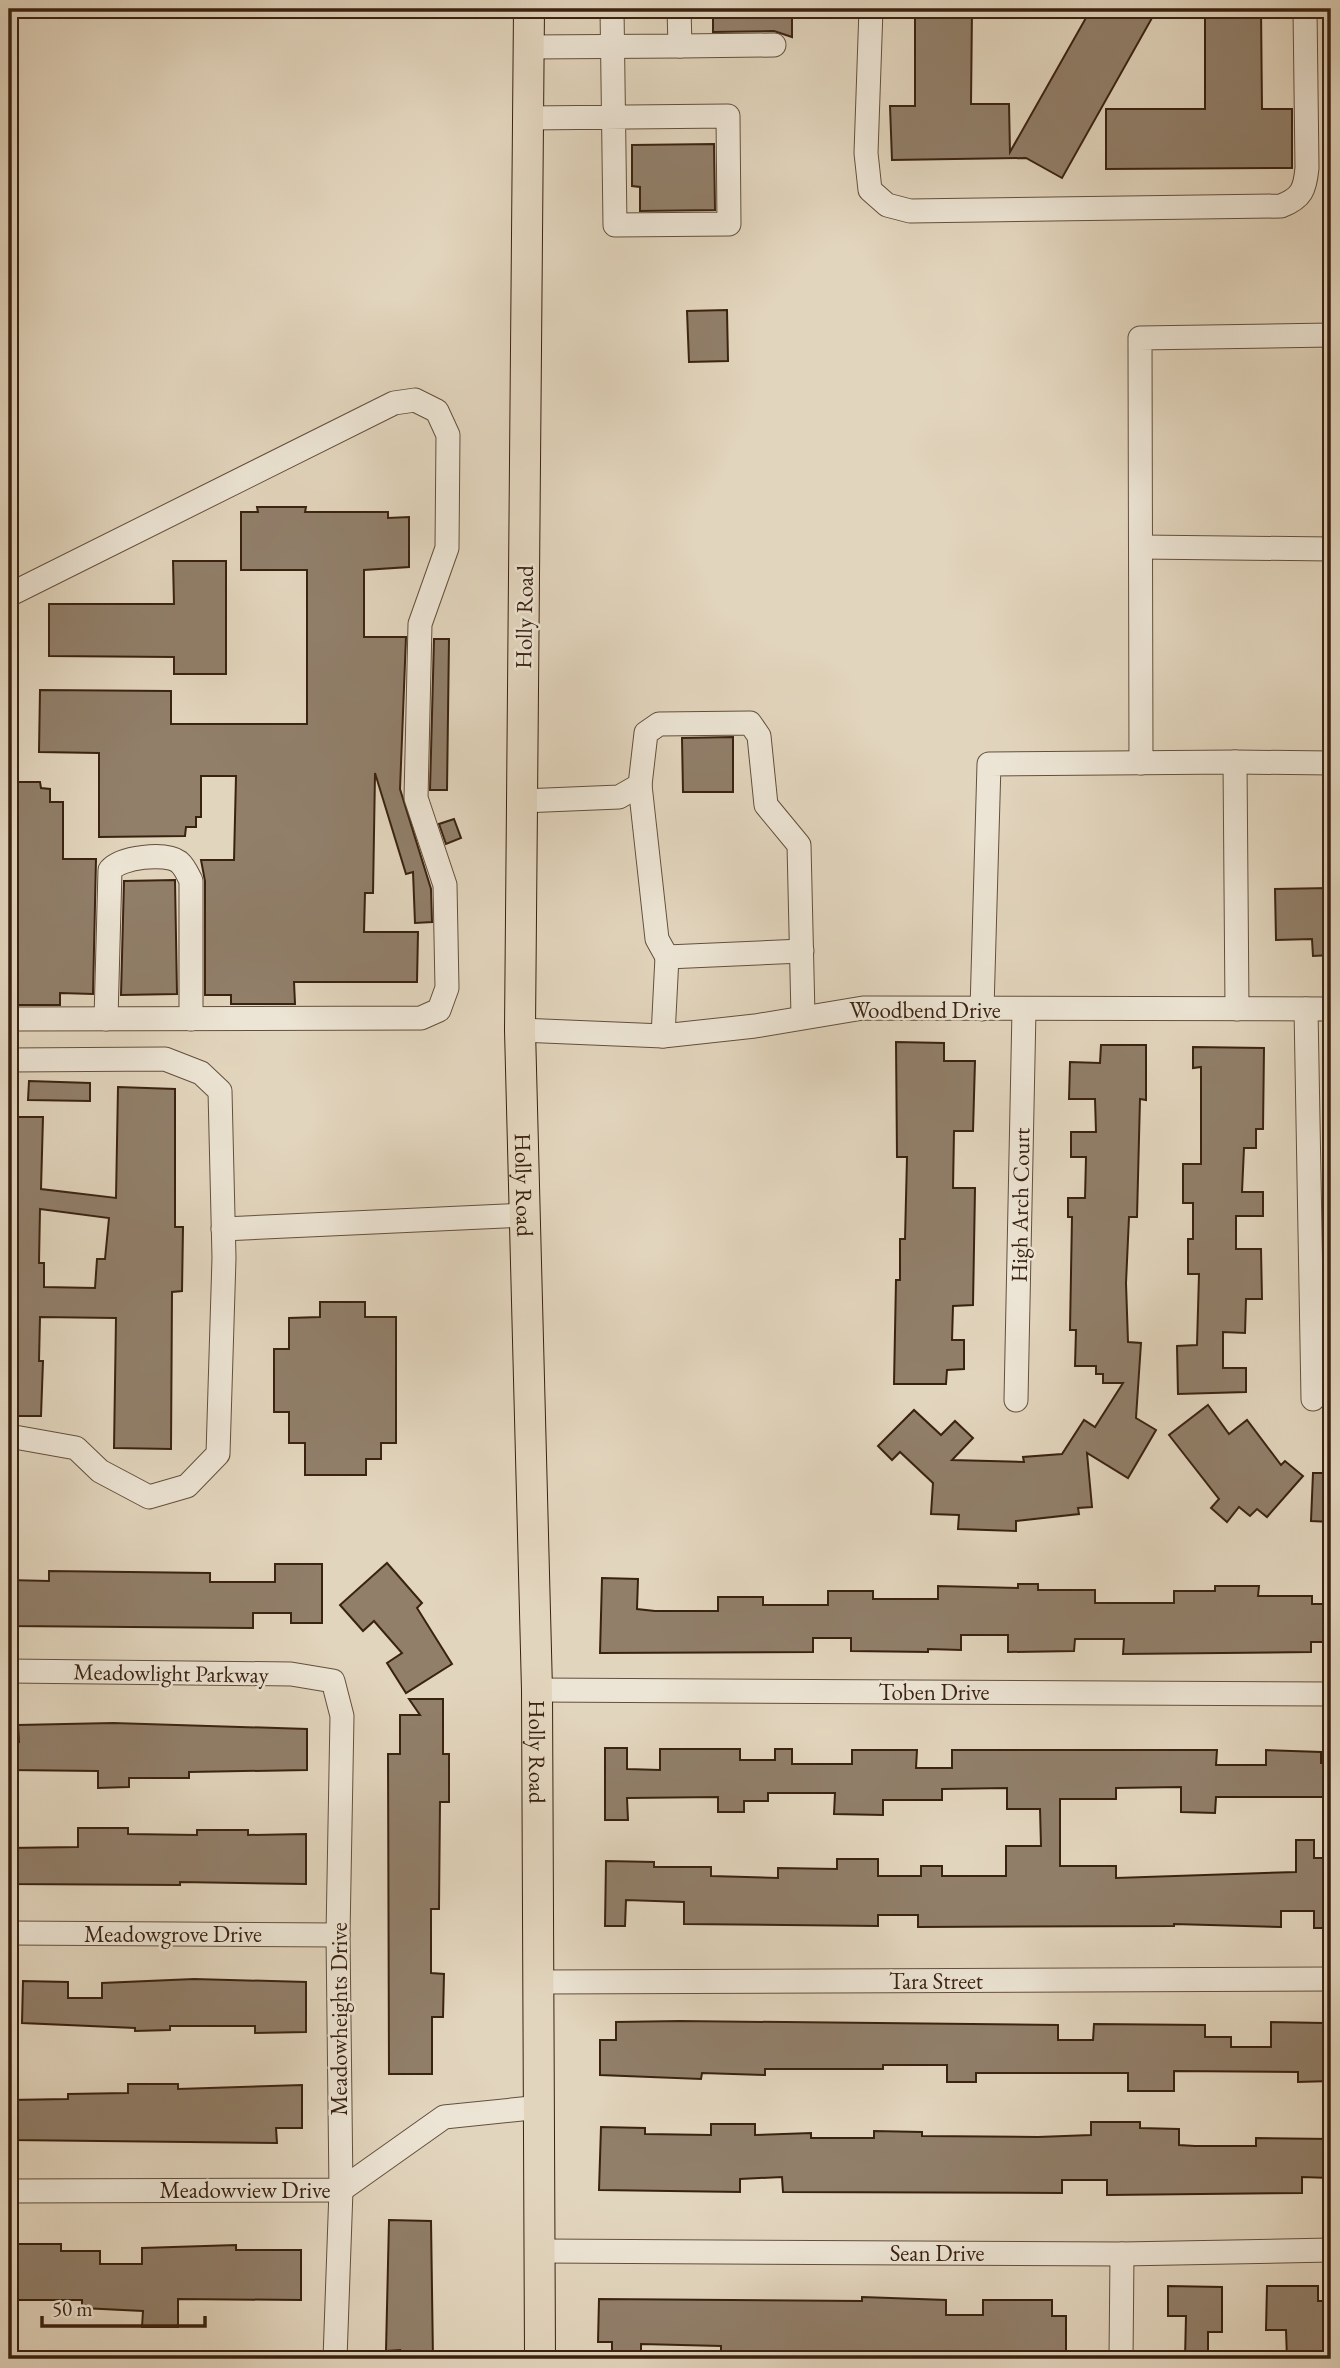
<svg xmlns="http://www.w3.org/2000/svg" width="1340" height="2368" font-family="'EB Garamond',serif">
<rect width="100%" height="100%" fill="#e2d5bd"/>
<filter id="stains"><feTurbulence type="fractalNoise" baseFrequency=".00286" numOctaves="4"/><feColorMatrix values="0 0 0 0 .2 0 0 0 0 .09 0 0 0 0 .02 0 0 0 .5 -.17"/></filter>
<radialGradient id="worn" r=".72"><stop offset=".6" stop-color="#630" stop-opacity="0"/><stop offset="1" stop-color="#630" stop-opacity=".3"/></radialGradient>
<g fill="#917f6a" stroke="#3a2211" stroke-width="2" fill-rule="evenodd">
<polygon points="713,9 792,9 792,37 774,31 713,32"/>
<polygon points="915,9 972,9 971,104 1009,104 1010,152 1091,9 1136,9 1152,18 1062,178 1026,158 892,160 890,106 915,106"/>
<polygon points="1205,9 1261,9 1262,109 1292,109 1292,168 1106,169 1106,109 1205,109"/>
<polygon points="714,144 715,210 640,211 640,187 632,186 632,145"/>
<polygon points="727,310 728,361 689,362 687,311"/>
<polygon points="257,507 306,507 305,512 388,512 388,518 409,517 409,567 364,570 364,637 406,637 400,789 431,889 432,922 415,923 413,872 406,874 375,773 373,893 365,893 364,932 418,932 417,982 294,982 295,1004 231,1004 231,995 205,995 205,881 201,860 234,860 236,776 201,776 201,817 196,817 196,827 186,827 185,836 99,837 99,753 39,752 40,690 171,691 171,724 307,724 307,570 241,570 241,512 258,512"/>
<polygon points="173,561 226,561 226,674 174,674 174,657 49,656 49,604 174,604"/>
<polygon points="434,639 449,639 447,790 430,790"/>
<polygon points="733,737 733,792 683,792 682,738"/>
<polygon points="16,782 40,782 41,788 50,789 50,802 63,802 63,859 96,859 93,994 60,993 60,1005 9,1005 9,801 16,801"/>
<polygon points="454,819 461,838 446,844 439,824"/>
<polygon points="175,880 177,994 121,995 124,881"/>
<polygon points="1329,888 1331,955 1313,956 1312,939 1276,940 1275,889"/>
<polygon points="896,1042 944,1043 944,1061 975,1061 973,1131 954,1131 953,1188 975,1188 973,1305 953,1306 952,1340 964,1340 964,1369 947,1370 946,1384 894,1384 896,1280 900,1280 900,1239 905,1239 907,1157 897,1157"/>
<polygon points="1101,1045 1146,1045 1146,1100 1140,1099 1137,1217 1129,1217 1126,1283 1128,1342 1141,1343 1136,1418 1156,1430 1128,1478 1087,1453 1092,1507 1078,1508 1079,1514 1016,1521 1016,1531 958,1529 959,1515 931,1514 933,1483 900,1452 892,1460 878,1446 914,1410 941,1435 955,1421 973,1438 952,1460 1024,1462 1023,1457 1062,1454 1084,1420 1095,1427 1123,1383 1103,1383 1103,1374 1096,1374 1096,1366 1075,1366 1076,1330 1070,1330 1072,1217 1068,1217 1068,1198 1085,1198 1086,1157 1071,1157 1071,1132 1096,1132 1095,1099 1069,1099 1070,1062 1100,1063"/>
<polygon points="1193,1047 1264,1048 1263,1129 1256,1129 1256,1148 1244,1148 1242,1192 1263,1192 1263,1216 1236,1216 1236,1249 1261,1249 1262,1299 1246,1299 1245,1333 1223,1332 1223,1368 1246,1368 1246,1392 1178,1394 1177,1346 1197,1345 1199,1274 1188,1274 1188,1239 1193,1239 1193,1203 1183,1203 1183,1164 1201,1164 1201,1067 1193,1068"/>
<polygon points="29,1081 90,1083 90,1101 28,1100"/>
<path d="M118,1087L175,1089V1227H183L182,1291L172,1292L171,1449L114,1448L116,1318L40,1317L39,1361H43L41,1416H9V1117H43L41,1189L116,1198ZM40,1209L109,1218L105,1259H97L95,1288L44,1287V1263H39Z"/>
<polygon points="320,1302 365,1302 365,1317 396,1317 396,1443 381,1443 381,1459 366,1459 366,1475 305,1475 305,1443 289,1443 289,1412 274,1412 274,1349 289,1349 289,1318 320,1317"/>
<polygon points="1208,1405 1229,1434 1247,1420 1281,1465 1285,1461 1303,1476 1267,1517 1257,1509 1250,1516 1239,1507 1227,1522 1211,1508 1219,1499 1169,1435"/>
<polygon points="1313,1473 1331,1473 1331,1522 1311,1521"/>
<polygon points="387,1563 422,1603 417,1608 452,1664 406,1693 387,1663 402,1653 374,1621 363,1631 340,1605"/>
<polygon points="275,1564 322,1564 322,1623 291,1623 291,1613 253,1613 253,1628 9,1626 9,1580 49,1581 49,1571 210,1573 210,1582 275,1582"/>
<polygon points="602,1578 638,1579 637,1609 655,1611 718,1611 718,1597 763,1597 763,1605 828,1605 828,1591 873,1591 873,1599 938,1599 938,1586 1018,1588 1018,1584 1038,1584 1038,1590 1095,1590 1095,1603 1174,1603 1174,1591 1215,1591 1215,1586 1259,1586 1258,1596 1312,1596 1312,1604 1331,1604 1331,1642 1311,1642 1311,1652 1123,1654 1124,1639 1075,1639 1074,1651 1008,1652 1008,1635 961,1635 961,1650 928,1649 928,1652 851,1651 851,1638 813,1638 813,1652 600,1653"/>
<polygon points="409,1699 443,1699 443,1754 449,1754 449,1802 440,1802 439,1909 431,1909 431,1973 444,1974 443,2017 432,2017 432,2074 389,2074 388,1754 400,1754 400,1715 420,1715"/>
<polygon points="113,1723 307,1729 307,1770 189,1772 189,1778 129,1778 129,1787 98,1788 98,1771 9,1770 9,1742 19,1742 18,1725"/>
<polygon points="605,1748 627,1748 627,1769 660,1770 660,1749 740,1749 740,1760 775,1760 775,1749 792,1749 792,1764 852,1764 852,1750 917,1750 916,1768 952,1768 952,1750 1217,1750 1216,1765 1266,1765 1266,1750 1321,1752 1321,1763 1331,1763 1331,1797 1216,1797 1215,1813 1181,1812 1181,1787 1116,1788 1116,1799 1060,1799 1060,1866 1116,1866 1116,1878 1296,1872 1296,1840 1314,1840 1314,1858 1331,1858 1331,1928 1314,1928 1314,1911 1281,1911 1281,1927 1174,1924 1174,1926 918,1927 918,1915 878,1915 878,1926 684,1924 684,1902 626,1900 625,1926 605,1926 606,1861 654,1862 654,1867 711,1867 711,1876 778,1878 778,1868 837,1869 837,1859 878,1859 878,1876 921,1876 921,1866 942,1866 942,1876 1006,1876 1006,1846 1041,1846 1040,1809 1007,1809 1007,1788 942,1789 942,1800 883,1800 883,1815 834,1814 835,1793 768,1793 768,1801 744,1801 744,1812 718,1812 718,1797 627,1798 628,1820 605,1820"/>
<polygon points="78,1828 128,1828 128,1834 197,1835 197,1830 248,1830 248,1835 306,1834 306,1884 180,1882 180,1885 9,1884 9,1848 78,1847"/>
<polygon points="194,1979 306,1982 306,2032 255,2033 255,2026 170,2026 170,2030 135,2031 135,2028 22,2023 23,1981 68,1982 68,1998 102,1998 102,1983"/>
<polygon points="680,2021 1058,2025 1058,2040 1093,2040 1094,2024 1205,2025 1205,2037 1231,2037 1231,2047 1271,2047 1271,2022 1323,2023 1323,2037 1331,2037 1331,2081 1298,2082 1298,2072 1174,2071 1174,2091 1128,2091 1128,2073 976,2073 976,2082 947,2082 947,2065 883,2065 883,2069 765,2069 765,2075 702,2073 701,2079 600,2075 600,2040 616,2040 616,2022"/>
<polygon points="128,2084 178,2084 178,2089 302,2085 302,2128 276,2128 277,2143 10,2140 9,2100 68,2099 68,2094 128,2093"/>
<polygon points="1091,2122 1140,2122 1140,2128 1179,2129 1179,2145 1195,2146 1256,2146 1256,2138 1331,2139 1331,2178 1302,2177 1302,2193 1107,2195 1107,2180 1062,2180 1062,2193 783,2192 782,2177 740,2179 740,2192 599,2190 601,2127 645,2128 645,2134 711,2135 711,2124 755,2124 755,2135 811,2133 811,2138 874,2138 874,2131 922,2132 922,2136 1038,2137 1091,2135"/>
<polygon points="389,2220 431,2221 433,2359 399,2359 400,2350 386,2351"/>
<polygon points="9,2244 61,2244 61,2251 100,2251 100,2264 142,2264 142,2248 236,2245 236,2250 301,2250 301,2300 178,2299 178,2327 142,2327 143,2311 82,2308 82,2300 9,2300"/>
<polygon points="1168,2286 1222,2287 1222,2332 1208,2332 1208,2359 1185,2359 1186,2316 1168,2316"/>
<polygon points="1267,2286 1318,2286 1318,2301 1331,2301 1331,2359 1287,2359 1286,2330 1266,2330"/>
<polygon points="862,2297 946,2300 946,2315 983,2315 983,2300 1052,2300 1052,2316 1066,2316 1066,2359 863,2359 863,2355 802,2355 802,2359 721,2359 721,2346 641,2344 641,2357 612,2356 612,2342 598,2342 599,2299 862,2301"/>
</g>
<g fill="none" stroke-linecap="round" stroke-linejoin="round">
<g stroke="#644f3c" stroke-width="25">
<g id="minor">
<path d="M871,9L866,153L870,190L887,205L910,211L1281,206C1302,198 1305,189 1307,168L1305,9"/>
<polyline points="680,46 774,45"/>
<polyline points="529,47 680,46 679,9"/>
<polyline points="528,118 728,116 729,224 615,225 612,9"/>
<polyline points="1141,547 1331,549"/>
<polyline points="9,595 394,403 415,400 437,411 448,435 447,548 420,624 416,798 445,885 447,988 439,1010 421,1018 9,1019"/>
<polyline points="1235,762 1331,763"/>
<polyline points="1141,763 1140,338 1331,335"/>
<polyline points="640,785 657,939 667,957 802,951"/>
<polyline points="522,801 619,797 640,785 646,733 659,724 750,723 759,736 766,805 799,845 803,1016"/>
<polyline points="982,1009 989,764 1235,762 1237,1009"/>
<polyline points="1306,1009 1313,1399"/>
<path d="M106,1019L110,870C121,857 165,852 179,862C185,867 188,875 191,881V1019"/>
<polyline points="520,1030 663,1036 755,1026 863,1008 1331,1009"/>
<polyline points="663,1036 667,957"/>
<polyline points="9,1060 165,1059 201,1073 220,1091 224,1258 218,1454 187,1486 149,1497 100,1471 76,1448 9,1436"/>
<polyline points="223,1229 525,1215"/>
<polyline points="1016,1400 1024,1010"/>
<polyline points="9,1671 291,1674 333,1681 342,1716 338,1935 341,2190 335,2359"/>
<polyline points="537,1690 1331,1694"/>
<polyline points="9,1933 338,1935"/>
<polyline points="540,1982 1331,1979"/>
<polyline points="9,2191 341,2190 444,2117 541,2107"/>
<polyline points="542,2251 1122,2254 1331,2250"/>
<polyline points="1121,2359 1122,2254"/>
</g>
</g>
<g stroke="#3a2211" stroke-width="32">
<g id="major">
<path id="s1" d="M529,9L520,1030L537,1690L540,2359"/>
</g>
</g>
<use href="#minor" stroke="#ece4d4" stroke-width="23"/>
<use href="#major" stroke="#e2d5bd" stroke-width="30"/>
</g>
<g text-anchor="middle" stroke-width="5" stroke-linejoin="round" paint-order="stroke">
<g font-size="23" fill="#3a2211" stroke="#ece4d4">
<text transform="translate(524 617) rotate(-89)" y="8">Holly Road</text>
<text x="925" y="1018">Woodbend Drive</text>
<text dy="8" stroke="none"><textPath href="#s1" startOffset="1176">Holly Road</textPath></text>
<text transform="translate(1020 1205) rotate(-89)" y="8">High Arch Court</text>
<text transform="translate(171 1673) rotate(1)" y="8">Meadowlight Parkway</text>
<text x="934" y="1700">Toben Drive</text>
<text dy="8" stroke="none"><textPath href="#s1" startOffset="1743">Holly Road</textPath></text>
<text x="173" y="1942">Meadowgrove Drive</text>
<text x="936" y="1989">Tara Street</text>
<text transform="translate(339 2019) rotate(-90)" y="8">Meadowheights Drive</text>
<text x="245" y="2198">Meadowview Drive</text>
<text x="937" y="2261">Sean Drive</text>
</g>
</g>
<rect width="1340" height="2368" fill="none" stroke="#e2d5bd" stroke-width="35"/>
<rect x="10" y="10" width="1319" height="2347" fill="none" stroke="#3a2211" stroke-width="3.5"/>
<rect x="18" y="18" width="1305" height="2333" fill="none" stroke="#3a2211" stroke-width="2"/>
<path d="M42 2316v10h163v-10" fill="none" stroke="#3a2211" stroke-width="3.5"/>
<text x="52" y="2316" font-size="21" fill="#3a2211" stroke="#ece4d4" stroke-width="5" paint-order="stroke">50 m</text>
<rect width="100%" height="100%" filter="url(#stains)"/>
<rect width="100%" height="100%" fill="url(#worn)"/>
</svg>
